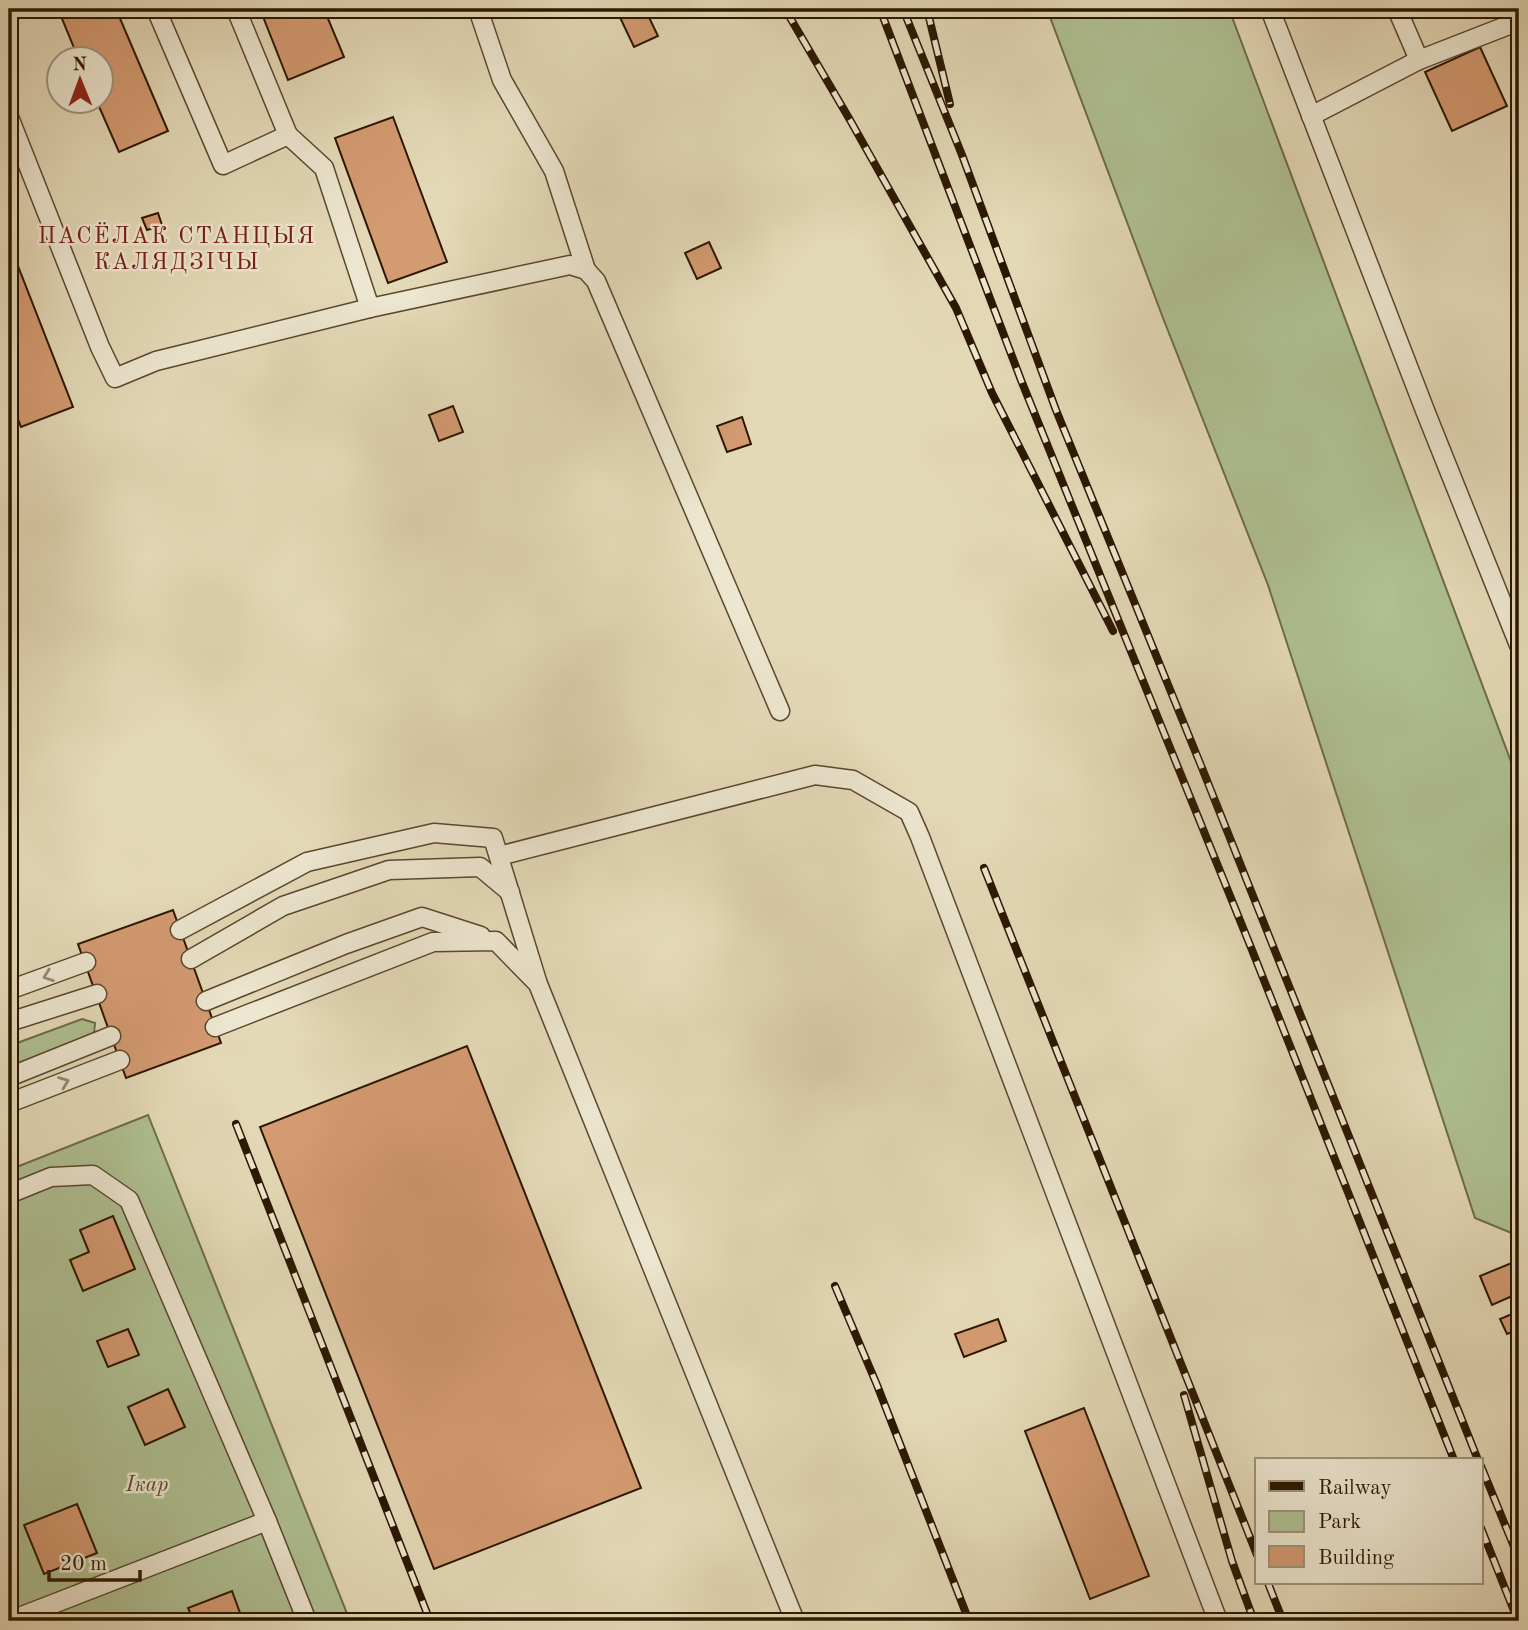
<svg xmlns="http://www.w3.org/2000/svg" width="1528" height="1630" font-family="'Old Standard TT',serif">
<rect width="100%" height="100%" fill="#e4d9b7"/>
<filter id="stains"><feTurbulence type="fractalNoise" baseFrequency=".00286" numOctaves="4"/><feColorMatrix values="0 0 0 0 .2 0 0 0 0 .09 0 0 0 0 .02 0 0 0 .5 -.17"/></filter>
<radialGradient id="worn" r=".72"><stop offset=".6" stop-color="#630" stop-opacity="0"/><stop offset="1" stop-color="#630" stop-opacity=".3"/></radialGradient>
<g fill="#afc092" stroke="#6d6c49" stroke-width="2">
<polygon points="1047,9 1229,9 1519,783 1519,1240 1514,1234 1475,1218 1268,585 1163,318"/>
<polygon points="82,1019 95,1023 94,1034 9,1067 9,1046"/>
<polygon points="148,1115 350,1621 9,1621 9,1170"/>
</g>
<g fill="#d49a71" stroke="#2b1700" stroke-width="2">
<polygon points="58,9 116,9 168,131 119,152 97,102 102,102 102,60 79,60"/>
<polygon points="260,9 324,9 344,57 288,80"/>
<polygon points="616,9 645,9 658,36 634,47"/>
<polygon points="1480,47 1507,106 1452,131 1425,72"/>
<polygon points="393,117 447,262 388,283 335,138"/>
<polygon points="158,213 162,225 147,230 142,218"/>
<polygon points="709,242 721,268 697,279 685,253"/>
<polygon points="9,243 73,407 21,427 9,395"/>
<polygon points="453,406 463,432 439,441 429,415"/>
<polygon points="742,417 751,444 727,452 717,426"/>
<polygon points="173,910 221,1043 126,1078 78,944"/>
<polygon points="467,1046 641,1488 434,1569 260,1127"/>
<polygon points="113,1216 135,1269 83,1291 70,1260 89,1252 80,1230"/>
<polygon points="1514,1262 1519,1273 1519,1293 1492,1305 1480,1276"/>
<polygon points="1519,1311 1519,1329 1507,1334 1500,1319"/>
<polygon points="998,1319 1006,1341 964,1357 955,1334"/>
<polygon points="128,1329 139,1355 108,1367 97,1341"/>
<polygon points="168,1389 185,1427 145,1445 128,1407"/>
<polygon points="1084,1408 1149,1576 1090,1599 1025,1431"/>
<polygon points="77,1504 97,1553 44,1574 24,1525"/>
<polygon points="232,1591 243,1621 194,1621 188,1608"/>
</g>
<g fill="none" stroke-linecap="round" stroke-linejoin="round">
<g stroke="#59482e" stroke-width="21">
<g id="lane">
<polyline points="156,9 223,165 288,135 324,168 370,308"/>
<polyline points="236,9 288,135"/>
<polyline points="478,9 502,80 554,171 586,270"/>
<polyline points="1270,9 1426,413 1519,645"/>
<polyline points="1397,9 1419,60"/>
<polyline points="1311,116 1419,60 1519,21"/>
<polyline points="9,117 100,347 115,378 156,361 370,308 570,265 586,270 596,281 780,711"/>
<polyline points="499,856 815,775 853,780 909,812 920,837 1218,1621"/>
<polyline points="180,930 307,862 434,833 493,838 537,981"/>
<polyline points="191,959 283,906 389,870 480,867 510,892"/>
<polyline points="9,990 86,962"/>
<polyline points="206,1001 346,944 422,917 481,936"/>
<polyline points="9,1022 97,994"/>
<polyline points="215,1027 433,942 496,941 538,984 795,1621"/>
<polyline points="9,1077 111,1036"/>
<polyline points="9,1103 120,1060"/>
<polyline points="9,1194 51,1177 93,1175 129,1200 267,1521 307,1621"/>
<polyline points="9,1621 267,1521"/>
</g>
</g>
<use href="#lane" stroke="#ede6d0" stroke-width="18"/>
<g stroke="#2b1700" stroke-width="8">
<g id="rail">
<polyline points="785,9 850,120 956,308 992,393 1113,631"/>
<polyline points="880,9 1021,380 1252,950 1454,1460"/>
<polyline points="903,9 962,155 1056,410 1202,768 1478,1460"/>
<polyline points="927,9 950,104"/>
<polyline points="984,868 1257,1555"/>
<polyline points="236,1124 430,1621"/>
<polyline points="835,1286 877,1385 969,1621"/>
<polyline points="1184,1395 1232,1561 1254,1621"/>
<polyline points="1481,1466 1519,1559"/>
<polyline points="1481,1528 1518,1621"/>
<polyline points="1268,1583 1283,1621"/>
</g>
</g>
<use href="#rail" stroke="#ede6d0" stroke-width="5" stroke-dasharray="16" stroke-linecap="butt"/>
</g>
<defs><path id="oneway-chevron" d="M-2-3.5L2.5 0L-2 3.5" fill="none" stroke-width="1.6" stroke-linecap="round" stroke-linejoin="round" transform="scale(1.75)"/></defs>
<g stroke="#968972">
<use href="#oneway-chevron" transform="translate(48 976) rotate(160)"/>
<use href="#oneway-chevron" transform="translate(64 1082) rotate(-21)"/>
</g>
<g text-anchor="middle" stroke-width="5" stroke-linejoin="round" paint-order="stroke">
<g font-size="21" font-style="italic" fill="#534a2c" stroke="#ede6d0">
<text x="147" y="1491">Ікар</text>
</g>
<g font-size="23" letter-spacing="2" fill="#7a1f14" stroke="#ede6d0">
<text x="177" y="243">ПАСЁЛАК СТАНЦЫЯ<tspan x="177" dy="26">КАЛЯДЗІЧЫ</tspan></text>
</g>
</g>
<rect width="1528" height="1630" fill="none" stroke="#e4d9b7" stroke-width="35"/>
<rect x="10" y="10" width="1507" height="1609" fill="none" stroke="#2b1700" stroke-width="3.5"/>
<rect x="18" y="18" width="1493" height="1595" fill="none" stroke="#2b1700" stroke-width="2"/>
<rect x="1255" y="1458" width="228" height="126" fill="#ede6d0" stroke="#9f937d" stroke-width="2"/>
<rect x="1269" y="1481" width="35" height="10" fill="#2b1700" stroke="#9f937d" stroke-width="2"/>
<text x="1318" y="1494" font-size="21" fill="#2b1700">Railway</text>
<rect x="1269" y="1511" width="35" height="21" fill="#afc092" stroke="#9f937d" stroke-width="2"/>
<text x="1318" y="1528" font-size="21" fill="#2b1700">Park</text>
<rect x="1269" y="1546" width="35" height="21" fill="#d49a71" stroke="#9f937d" stroke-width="2"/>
<text x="1318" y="1564" font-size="21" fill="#2b1700">Building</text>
<g transform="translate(80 80) rotate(359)"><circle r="33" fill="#ede6d0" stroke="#9f937d" stroke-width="2"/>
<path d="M0-5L12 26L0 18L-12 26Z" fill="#8f2418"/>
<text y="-10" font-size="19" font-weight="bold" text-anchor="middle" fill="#2b1700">N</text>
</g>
<path d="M49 1570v10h91v-10" fill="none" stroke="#2b1700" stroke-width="3.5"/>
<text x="60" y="1570" font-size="21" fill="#2b1700" stroke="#ede6d0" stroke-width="5" paint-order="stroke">20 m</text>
<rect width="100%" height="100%" filter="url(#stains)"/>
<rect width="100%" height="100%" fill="url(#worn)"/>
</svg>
